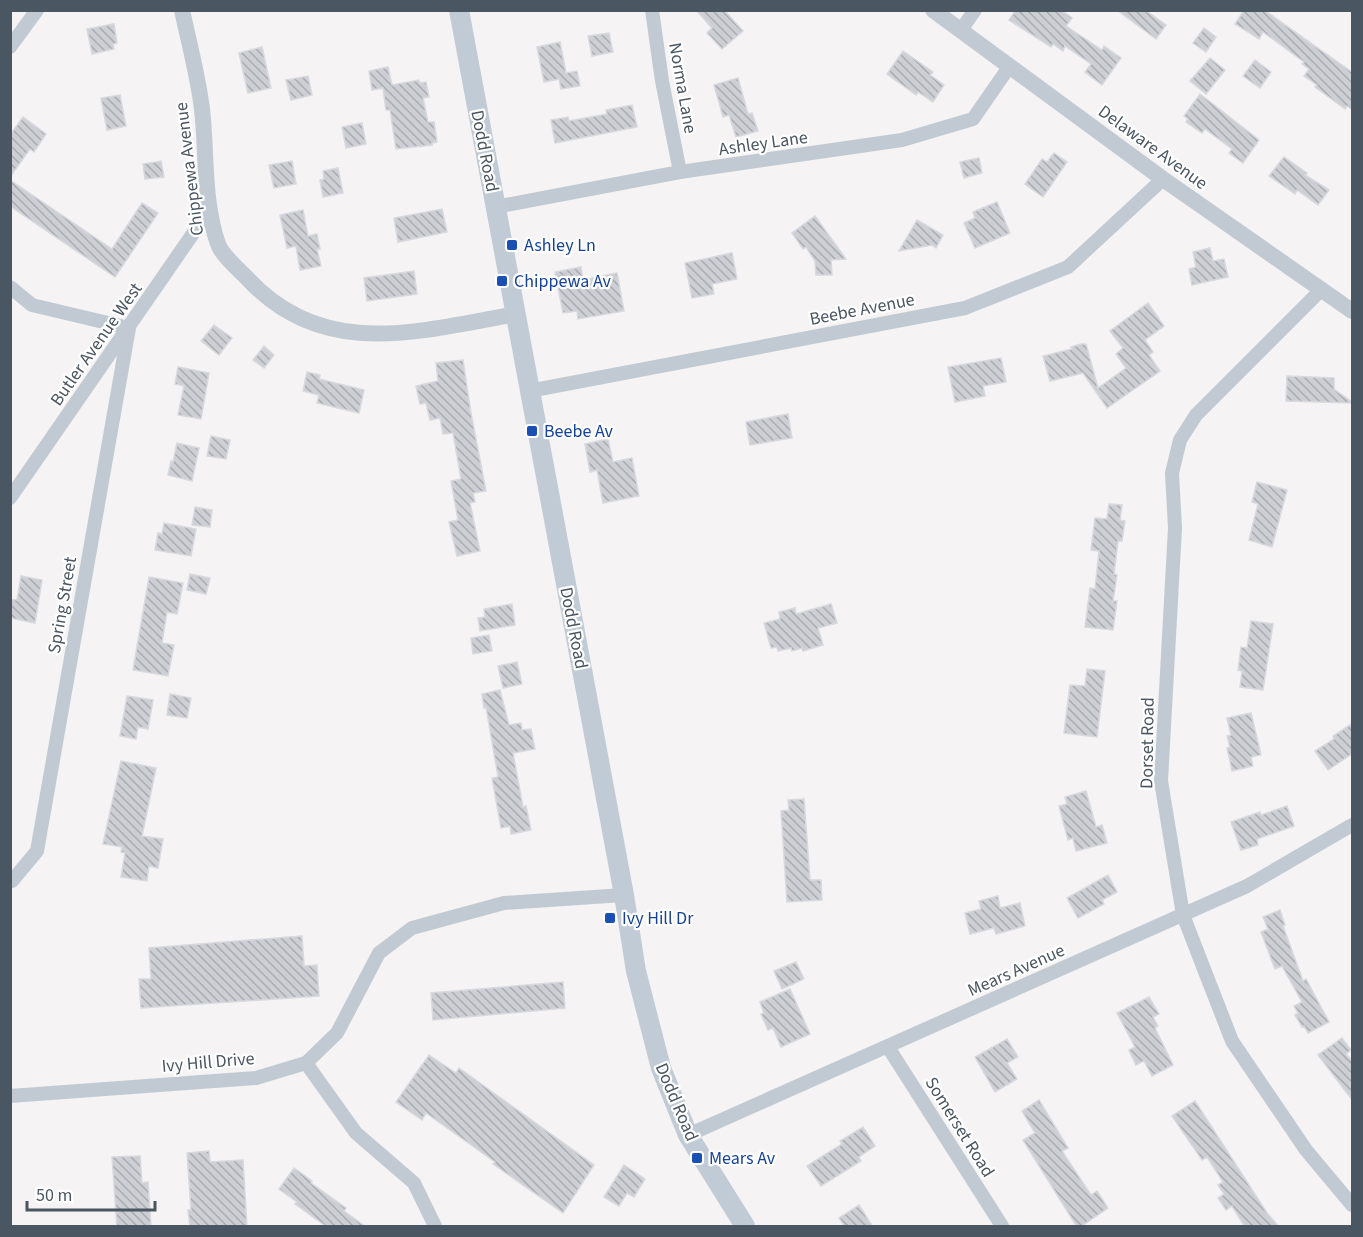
<svg xmlns="http://www.w3.org/2000/svg" width="1363" height="1237" font-family="'Source Sans 3',sans-serif">
<defs>
<pattern id="building-back-hatch" width="6" height="6" patternUnits="userSpaceOnUse" patternTransform="scale(1.5)"><rect width="6" height="6" fill="#cdcfd5"/><path d="M-1 5l2 2M0 0l6 6M5-1l2 2" fill="none" stroke="#a8abb0"/></pattern>
</defs>
<rect width="100%" height="100%" fill="#f5f3f3"/>
<g fill="url(#building-back-hatch)" stroke="#d7d9de" stroke-width="1.5">
<polygon points="696,10 724,10 743,31 722,49 707,33 712,28"/>
<polygon points="1016,10 1061,10 1072,18 1066,26 1102,50 1104,46 1121,58 1102,85 1085,72 1091,64 1065,46 1063,51 1053,44 1051,47 1009,20"/>
<polygon points="1117,10 1145,10 1166,25 1156,39"/>
<polygon points="1244,10 1264,10 1353,73 1353,110 1347,106 1345,109 1315,87 1317,85 1304,76 1309,69 1302,64 1304,62 1263,32 1259,39 1235,24"/>
<polygon points="114,24 117,43 113,44 114,49 92,54 87,29"/>
<polygon points="1204,28 1216,37 1206,52 1193,43"/>
<polygon points="609,33 613,52 592,56 588,36"/>
<polygon points="560,42 566,73 577,71 580,86 561,89 559,79 544,82 537,47"/>
<polygon points="262,47 271,88 248,93 239,53"/>
<polygon points="903,51 933,72 930,75 944,85 933,102 918,92 916,95 887,74"/>
<polygon points="1210,58 1225,70 1206,94 1190,81"/>
<polygon points="1255,60 1271,72 1260,88 1243,76"/>
<polygon points="388,67 392,85 419,80 420,83 426,82 429,97 423,98 428,122 434,122 437,142 432,143 432,145 396,149 390,110 386,110 383,88 372,90 369,71"/>
<polygon points="308,76 312,95 291,100 286,80"/>
<polygon points="738,78 748,114 752,113 758,131 736,137 729,115 723,117 714,85"/>
<polygon points="1200,94 1259,140 1243,163 1229,153 1232,149 1205,129 1202,133 1186,122 1188,119 1184,116"/>
<polygon points="120,95 126,126 107,130 101,98"/>
<polygon points="632,105 637,127 555,143 551,120 568,117 569,121 607,114 606,110"/>
<polygon points="23,117 46,134 34,152 30,149 10,177 10,135"/>
<polygon points="362,123 366,144 346,148 342,127"/>
<polygon points="1054,153 1067,162 1043,197 1025,184 1042,159 1047,162"/>
<polygon points="1284,157 1307,173 1305,175 1329,190 1318,205 1297,190 1295,194 1269,176"/>
<polygon points="979,158 982,173 964,178 960,162"/>
<polygon points="161,161 164,177 145,179 143,164"/>
<polygon points="292,161 296,184 274,188 269,165"/>
<polygon points="338,168 343,193 323,197 320,180 324,179 323,171"/>
<polygon points="10,180 112,249 142,203 158,213 115,277 10,206"/>
<polygon points="997,202 1010,233 975,248 964,223 975,218 973,212"/>
<polygon points="442,209 447,232 398,242 394,218"/>
<polygon points="303,210 308,236 317,234 320,249 317,249 321,266 300,270 296,246 287,248 280,215"/>
<polygon points="815,216 846,259 831,260 832,275 816,275 815,261 806,247 803,249 792,233"/>
<polygon points="917,220 943,235 936,248 932,245 899,251"/>
<polygon points="1210,248 1213,261 1224,259 1228,277 1192,285 1189,269 1196,267 1193,252"/>
<polygon points="732,253 737,279 712,284 714,294 692,298 685,263"/>
<polygon points="581,267 583,280 617,273 624,311 578,319 577,311 563,313 555,272"/>
<polygon points="414,271 417,294 367,301 364,278"/>
<polygon points="1148,303 1164,326 1145,340 1153,352 1149,355 1160,371 1107,408 1083,373 1050,381 1043,356 1072,349 1071,347 1081,344 1086,344 1098,388 1126,368 1116,354 1123,348 1110,331"/>
<polygon points="214,325 232,338 219,355 201,341"/>
<polygon points="264,346 274,355 264,368 253,360"/>
<polygon points="1001,358 1006,382 983,386 985,396 955,402 948,367"/>
<polygon points="463,360 471,413 486,491 473,493 475,502 470,503 480,551 457,556 449,522 458,520 451,481 461,479 453,433 443,434 440,418 430,420 426,403 420,404 416,386 438,381 436,363"/>
<polygon points="178,367 209,373 201,419 178,415 184,386 175,384"/>
<polygon points="307,372 320,375 319,379 364,390 359,413 317,403 319,395 303,391"/>
<polygon points="1287,376 1334,378 1334,389 1353,403 1286,401"/>
<polygon points="788,414 792,438 750,445 746,422"/>
<polygon points="211,436 230,440 226,459 207,456"/>
<polygon points="608,439 613,462 632,458 639,496 603,503 597,470 590,472 585,444"/>
<polygon points="177,443 199,448 192,481 168,475 171,461 173,462"/>
<polygon points="1257,482 1287,490 1272,547 1249,540 1258,504 1252,502"/>
<polygon points="1109,504 1122,505 1120,520 1125,521 1122,541 1118,541 1114,574 1117,575 1113,601 1117,601 1113,630 1085,627 1090,588 1095,589 1099,551 1091,550 1095,518 1107,519"/>
<polygon points="195,507 212,510 210,527 192,525"/>
<polygon points="164,523 196,529 191,556 155,550 158,533 162,534"/>
<polygon points="190,574 210,578 206,594 187,590"/>
<polygon points="21,576 42,580 35,623 10,618 10,599 17,600"/>
<polygon points="149,577 183,583 177,614 167,612 162,643 174,645 168,676 133,670"/>
<polygon points="512,604 515,625 480,631 478,618 485,617 484,609"/>
<polygon points="831,604 837,623 818,628 823,645 803,651 802,648 792,651 791,648 778,651 777,647 771,648 764,623 780,619 779,612 795,608 796,614"/>
<polygon points="1251,621 1273,624 1263,690 1240,687 1242,671 1238,670 1241,647 1247,648"/>
<polygon points="489,635 492,651 473,654 471,638"/>
<polygon points="517,662 522,684 503,688 498,666"/>
<polygon points="1087,669 1105,671 1097,737 1064,733 1070,685 1085,686"/>
<polygon points="500,690 509,725 521,723 522,730 531,729 535,749 513,753 523,807 526,806 531,830 511,834 510,826 501,828 492,778 498,777 486,707 484,708 482,694"/>
<polygon points="170,694 191,698 187,718 167,715"/>
<polygon points="127,696 153,700 148,729 138,727 136,739 120,736"/>
<polygon points="1251,713 1261,755 1251,757 1253,766 1232,771 1227,748 1230,747 1227,736 1231,735 1227,718"/>
<polygon points="1353,723 1353,753 1328,770 1315,751 1334,739 1333,736"/>
<polygon points="121,761 156,768 142,836 163,839 158,868 149,866 147,881 121,877 125,853 121,852 122,847 103,844"/>
<polygon points="1086,791 1096,827 1102,825 1107,843 1076,851 1073,838 1068,840 1059,806 1067,804 1065,797"/>
<polygon points="804,799 810,880 821,880 822,900 787,902 781,811 789,810 788,800"/>
<polygon points="1287,806 1294,826 1257,839 1258,845 1241,850 1231,822 1260,812 1261,815"/>
<polygon points="1108,875 1117,892 1102,900 1104,904 1078,918 1067,898"/>
<polygon points="998,896 1000,908 1020,903 1025,926 996,934 994,928 970,934 965,913 981,909 979,901"/>
<polygon points="1280,910 1285,925 1283,926 1303,981 1306,979 1329,1022 1308,1033 1304,1026 1302,1027 1295,1015 1298,1013 1294,1006 1302,1002 1282,966 1275,969 1261,932 1268,929 1263,917"/>
<polygon points="302,936 304,966 317,965 319,996 141,1008 139,979 151,979 149,948"/>
<polygon points="796,962 804,979 782,989 774,971"/>
<polygon points="563,982 565,1008 433,1020 431,993"/>
<polygon points="790,989 810,1034 781,1047 773,1028 768,1030 761,1014 764,1013 760,1002"/>
<polygon points="1149,997 1159,1014 1153,1017 1158,1026 1155,1028 1173,1065 1152,1076 1144,1061 1136,1065 1129,1050 1135,1047 1117,1013"/>
<polygon points="1342,1038 1351,1050 1346,1054 1353,1062 1353,1101 1318,1055"/>
<polygon points="1007,1039 1018,1057 1007,1063 1017,1079 995,1092 975,1057"/>
<polygon points="429,1055 456,1073 459,1068 594,1165 563,1213 493,1164 495,1162 426,1113 422,1120 396,1102"/>
<polygon points="1039,1100 1068,1148 1062,1151 1091,1195 1097,1191 1108,1208 1080,1227 1077,1227 1023,1140 1035,1133 1022,1111"/>
<polygon points="1195,1101 1267,1213 1279,1227 1245,1227 1232,1206 1226,1210 1218,1198 1224,1194 1218,1185 1223,1182 1207,1157 1202,1160 1172,1116"/>
<polygon points="863,1127 875,1146 859,1157 861,1161 821,1186 807,1166 842,1144 840,1141"/>
<polygon points="209,1151 210,1162 243,1160 247,1227 190,1227 188,1210 191,1210 187,1153"/>
<polygon points="140,1156 142,1183 148,1182 151,1227 117,1227 112,1157"/>
<polygon points="624,1165 645,1179 634,1197 627,1193 619,1206 604,1197"/>
<polygon points="294,1168 312,1181 311,1183 346,1208 344,1211 366,1227 327,1227 295,1204 297,1202 279,1189"/>
<polygon points="859,1205 873,1227 845,1227 839,1218"/>
</g>
<g fill="none" stroke-linecap="round" stroke-linejoin="round">
<g stroke="#c1cad2" stroke-width="14">
<polyline points="652,10 662,81 680,172"/>
<polyline points="961,30 975,10"/>
<polyline points="10,47 37,10"/>
<polyline points="495,207 680,172 902,140 973,119 1009,67"/>
<polyline points="10,287 32,305 129,328 37,851 12,881"/>
<polyline points="1322,289 1196,415 1180,440 1172,473 1175,528 1161,781 1183,915 1232,1041 1306,1150 1352,1205"/>
<polyline points="529,391 965,308 1068,267 1163,179"/>
<polyline points="10,498 210,209"/>
<polyline points="888,1047 1002,1226"/>
<polyline points="306,1063 356,1133 414,1183 435,1226"/>
<polyline points="10,1096 256,1078 306,1063 337,1033 379,953 412,928 504,903 624,895"/>
<polyline points="688,1135 1247,886 1352,825"/>
</g>
<g stroke="#c1cad2" stroke-width="16">
<path d="M182,10C189,43 198,76 202,109C207,153 203,201 218,244C221,254 239,270 247,278C323,361 419,331 516,314"/>
<polyline points="933,10 1163,179 1352,311"/>
</g>
<polyline stroke="#c1cbd6" stroke-width="20" points="459,10 624,895 636,971 661,1068 688,1135 745,1226"/>
</g>
<g fill="#1a4fb4" stroke="#fff" stroke-width="2">
<rect x="506" y="239" width="12" height="12" rx="3"/>
<rect x="496" y="275" width="12" height="12" rx="3"/>
<rect x="526" y="425" width="12" height="12" rx="3"/>
<rect x="604" y="912" width="12" height="12" rx="3"/>
<rect x="691" y="1152" width="12" height="12" rx="3"/>
</g>
<g text-anchor="middle" stroke-width="4.5" stroke-linejoin="round" paint-order="stroke">
<g font-size="18" fill="#4a5661" stroke="#fff">
<text transform="translate(683 88) rotate(80)" y="6">Norma Lane</text>
<text transform="translate(763 143) rotate(-8)" y="6">Ashley Lane</text>
<text transform="translate(1153 147) rotate(36)" y="6">Delaware Avenue</text>
<text transform="translate(485 151) rotate(79)" y="6">Dodd Road</text>
<text transform="translate(189 169) rotate(-97)" y="6">Chippewa Avenue</text>
<text transform="translate(862 309) rotate(-11)" y="6">Beebe Avenue</text>
<text transform="translate(96 344) rotate(-55)" y="6">Butler Avenue West</text>
<text transform="translate(62 605) rotate(-80)" y="6">Spring Street</text>
<text transform="translate(574 628) rotate(79)" y="6">Dodd Road</text>
<text transform="translate(1147 743) rotate(-89)" y="6">Dorset Road</text>
<text transform="translate(1016 970) rotate(-24)" y="6">Mears Avenue</text>
<text transform="translate(208 1062) rotate(-5)" y="6">Ivy Hill Drive</text>
<text transform="translate(677 1102) rotate(67)" y="6">Dodd Road</text>
<text transform="translate(960 1127) rotate(58)" y="6">Somerset Road</text>
</g>
<g font-size="18" fill="#164399" stroke="#fff" text-anchor="start">
<text x="524" y="251">Ashley Ln</text>
<text x="514" y="287">Chippewa Av</text>
<text x="544" y="437">Beebe Av</text>
<text x="622" y="924">Ivy Hill Dr</text>
<text x="709" y="1164">Mears Av</text>
</g>
</g>
<rect width="1363" height="1237" fill="none" stroke="#4a5661" stroke-width="24"/>
<path d="M27 1201v9h128v-9" fill="none" stroke="#4a5661" stroke-width="3"/>
<text x="36" y="1201" font-size="18" fill="#4a5661" stroke="#ffffff" stroke-width="4.5" paint-order="stroke">50 m</text>
</svg>
